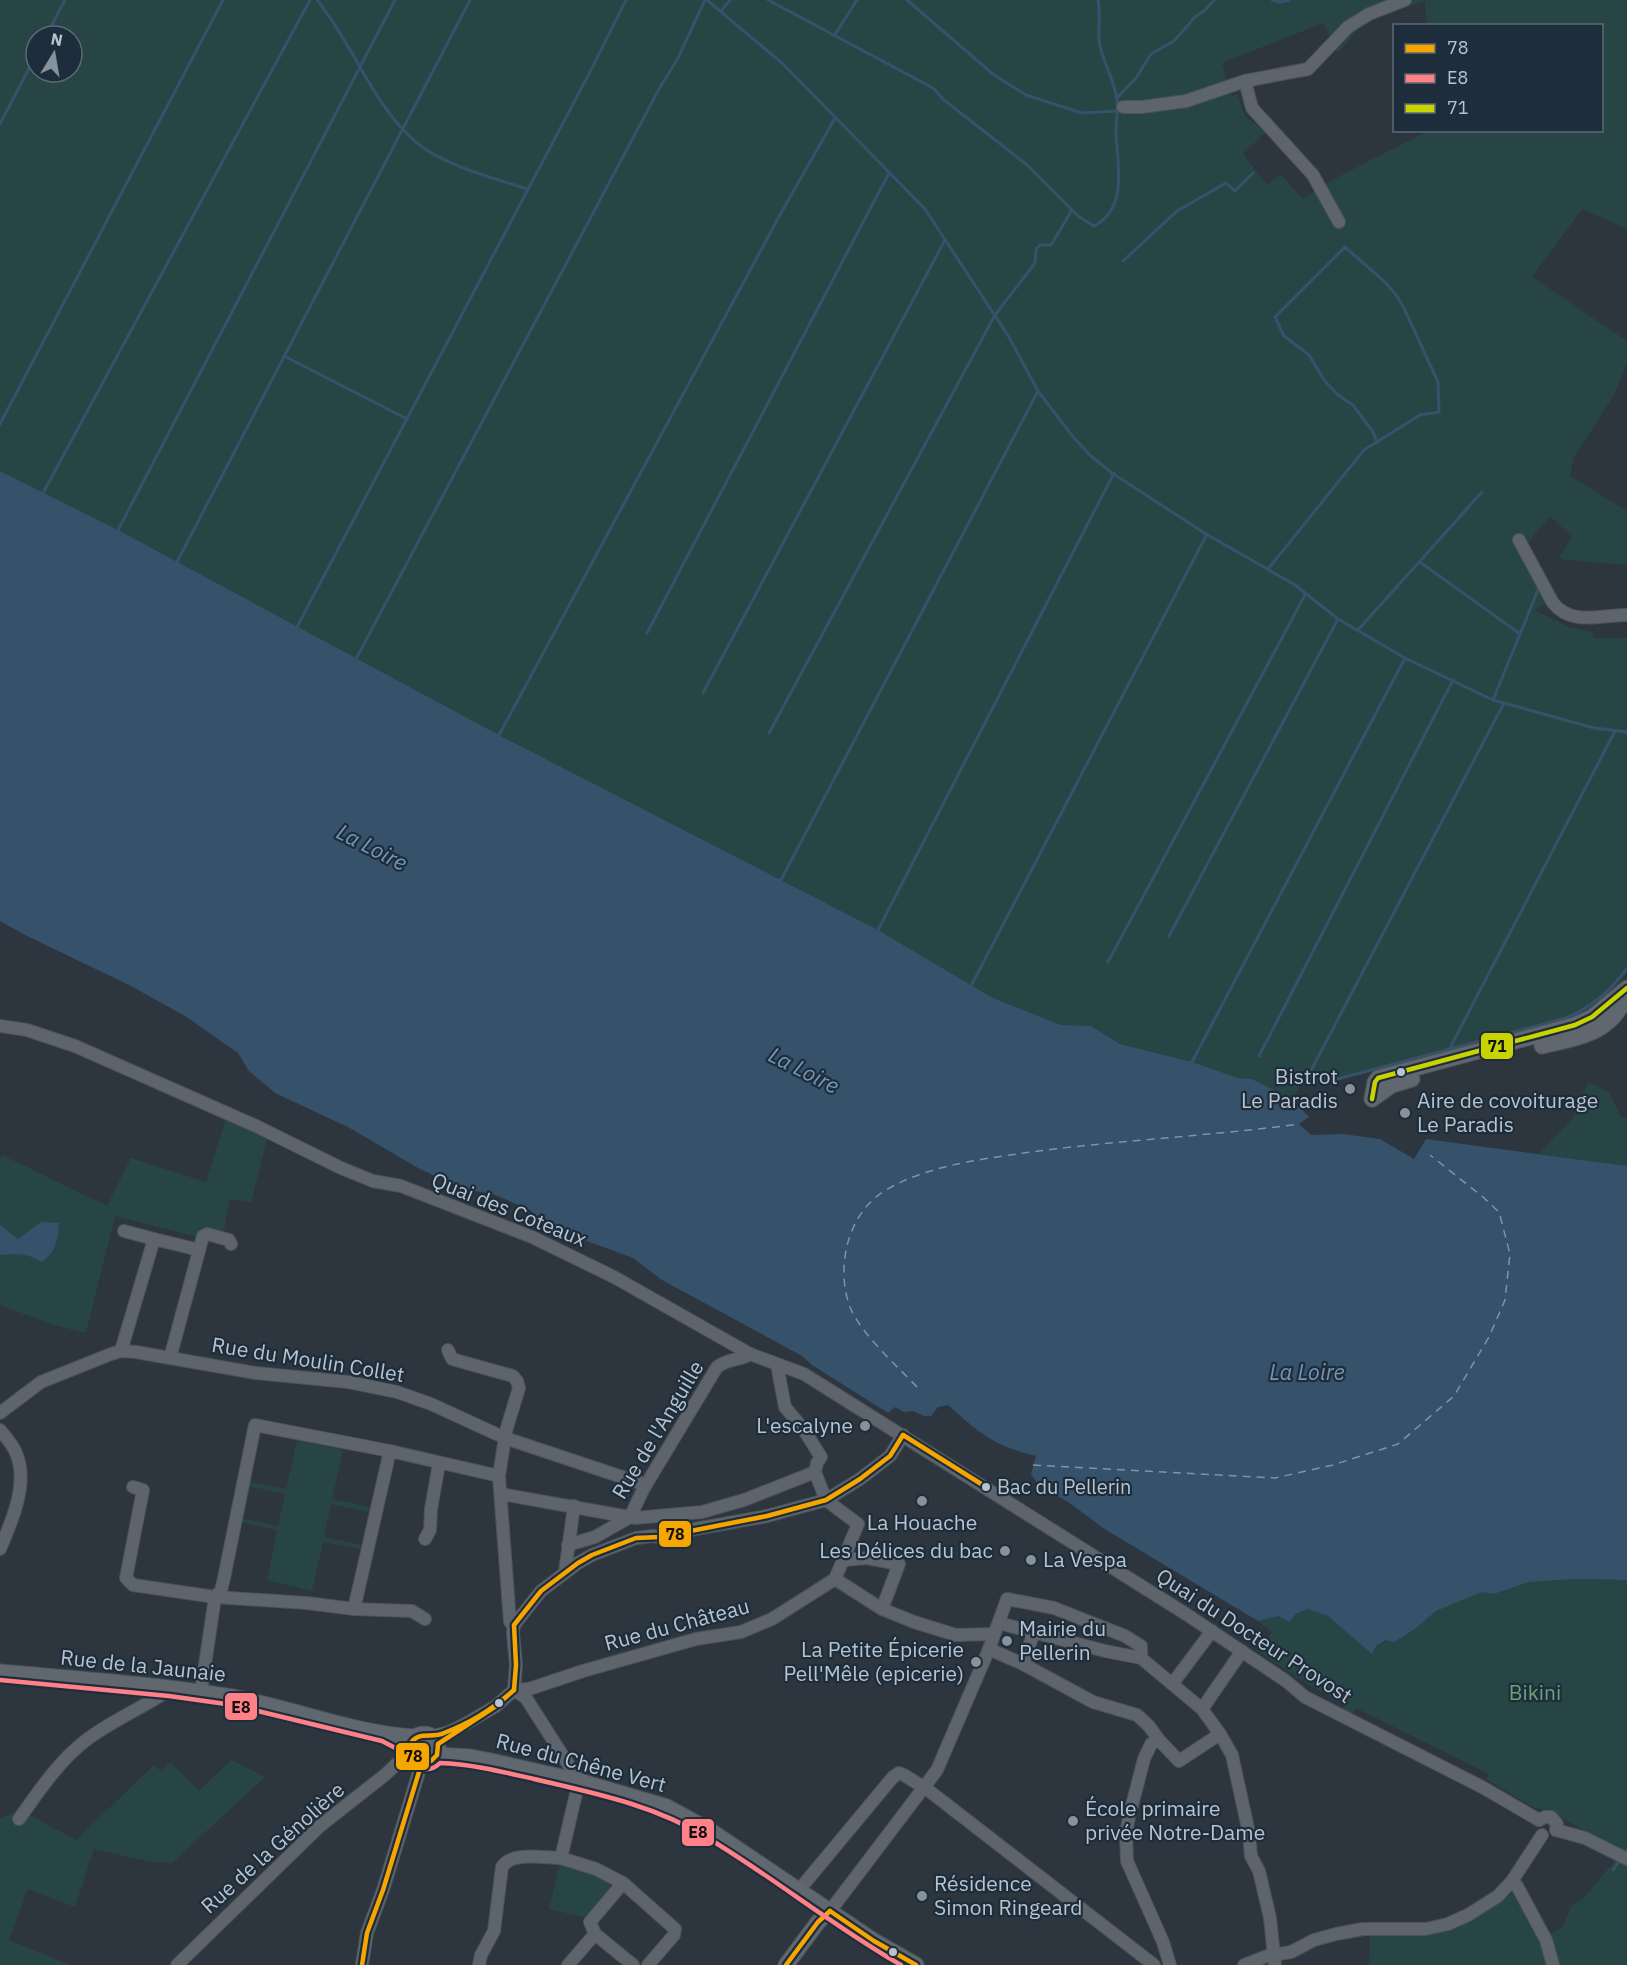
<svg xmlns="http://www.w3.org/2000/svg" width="1627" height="1965" font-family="'IBM Plex Sans',sans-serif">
<rect width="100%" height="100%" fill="#2d363e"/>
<g fill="#284546" fill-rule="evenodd">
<path d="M0,0H1627V229L1582,209L1532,277L1627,341V362L1614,395L1574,457L1570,476L1627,511V565L1558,559L1572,537L1550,516L1521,551L1550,602L1534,610L1569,627L1593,632L1594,638H1627V973C1612,993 1593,1009 1571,1020L1364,1074L1303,1084L1291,1099L1252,1079L1238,1078L1192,1062L1120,1044L1091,1026L1061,1025L993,998L878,930L499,735L118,530L0,471ZM1425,1L1427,25L1602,26V130L1428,131L1334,179L1303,199L1281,175L1267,185L1243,154L1266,132L1245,116L1237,94L1232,96L1222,63L1323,23L1338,53L1360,27L1370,18ZM36,36H72V72H36Z"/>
<polygon points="1588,1082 1609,1092 1621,1117 1627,1118 1627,1166 1539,1154 1572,1119"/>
<polygon points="226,1119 268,1136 251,1202 230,1199 223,1233 199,1227 197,1237 115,1216 86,1333 54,1325 0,1305 0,1255 18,1253 31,1255 41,1222 18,1239 0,1225 0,1159 2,1155 107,1206 131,1158 206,1182"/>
<polygon points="297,1440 343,1450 332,1499 369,1507 368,1512 331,1504 324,1537 361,1545 360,1549 323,1542 312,1591 267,1580 277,1530 241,1522 241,1518 278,1526 285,1494 248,1486 249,1482 286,1489"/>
<polygon points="1576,1579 1627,1580 1627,1965 1369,1965 1370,1934 1476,1915 1512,1893 1540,1939 1563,1927 1571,1906 1584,1898 1622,1852 1548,1810 1535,1808 1486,1779 1489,1774 1356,1708 1351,1714 1342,1710 1345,1704 1314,1688 1259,1652 1272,1632 1258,1621 1278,1616 1289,1622 1296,1614 1308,1609 1328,1616 1372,1653 1376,1646 1386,1640 1415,1629 1436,1611 1466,1598 1482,1592 1494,1594 1529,1582"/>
<polygon points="231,1760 265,1777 172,1863 151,1862 94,1849 75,1907 28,1889 9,1940 70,1965 0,1965 0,1818 20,1810 76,1840 154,1765 161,1771 170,1762 199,1791"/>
<path d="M560,1864C580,1869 601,1872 613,1889L587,1918L549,1909Z"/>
</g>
<g fill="#36516a">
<path d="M0,471L118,530L499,735L878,930L993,998L1061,1025L1091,1026L1120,1044L1192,1062L1238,1078L1252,1079L1291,1099L1309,1117L1299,1124L1311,1135L1343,1134L1380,1139L1414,1159L1426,1139L1627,1166V1580L1576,1579L1529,1582L1494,1594L1482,1592L1436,1611L1415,1629L1394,1642L1386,1640L1376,1646L1372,1654L1328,1616L1308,1609L1296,1614L1289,1622L1278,1616L1258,1621L1103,1528L1071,1504L1038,1484L1031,1474L1036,1456C994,1446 979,1433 948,1405L938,1407L931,1416H924L913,1411L904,1412L895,1407L888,1413L812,1365L802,1356L662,1280L633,1258L576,1237L539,1218L530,1210L493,1194L463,1189L418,1168L348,1127L275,1093L249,1071L238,1053L185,1016L131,986L23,934L0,921Z"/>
<path d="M41,1222L59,1223C58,1239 56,1252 42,1262C27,1253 16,1254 0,1255V1225L18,1239Z"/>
</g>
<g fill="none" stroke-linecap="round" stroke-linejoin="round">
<g stroke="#36516a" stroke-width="3">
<path d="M317,0C354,45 372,105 417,143C443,165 494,178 527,189"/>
<polyline points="707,0 783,64 925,209 1009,337 1038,391 1074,438 1091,456 1112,473 1206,534 1295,585 1338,619 1405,658 1493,700 1594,728 1627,732"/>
<path d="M768,0L933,88L944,100L1027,165L1078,216L1094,226C1129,208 1117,163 1116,132C1116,122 1118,110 1117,100C1115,82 1104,64 1100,46C1097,31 1101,15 1098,0"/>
<polyline points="907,0 994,75 1026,95 1082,113 1117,111"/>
<polyline points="1272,0 1280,2 1289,0"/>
<polyline points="721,11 730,0"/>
<polyline points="46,36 65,0"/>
<polyline points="834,36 857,0"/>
<polyline points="1117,98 1136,78 1151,54 1174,41 1195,17 1205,10 1214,0"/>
<polyline points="0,124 36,55"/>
<polyline points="1123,261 1177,211 1226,183 1235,191 1253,173"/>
<polyline points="284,356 407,419"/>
<polyline points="0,424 223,0"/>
<polyline points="43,493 310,0"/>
<polyline points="118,530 395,0"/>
<polyline points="177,562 470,0"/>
<polyline points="1420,562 1520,634"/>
<polyline points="1268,569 1364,450 1420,415 1439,412 1438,382 1404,308 1396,295 1385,282 1345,247 1275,317 1284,336 1309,355 1324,380 1338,395 1353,405 1373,432 1377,443"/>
<polyline points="297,627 591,70 626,0"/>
<polyline points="1358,630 1482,492"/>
<polyline points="647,633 889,173"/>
<polyline points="356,659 659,89 678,58 705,0"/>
<polyline points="703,693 945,240"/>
<polyline points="1493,700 1538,590"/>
<path d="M1504,703L1306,1080L1330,1081L1566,1018C1592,1007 1611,991 1627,968"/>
<polyline points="769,733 995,315 1035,263 1036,249 1040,245 1051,245 1072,210"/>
<polyline points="499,735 781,213 835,118"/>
<polyline points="781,880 1038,391"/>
<polyline points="878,930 1114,473"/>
<polyline points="1169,936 1338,619"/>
<polyline points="1108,962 1305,595"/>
<polyline points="972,984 1207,534"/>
<polyline points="1450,1048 1615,731"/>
<polyline points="1259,1056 1453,680"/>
<polyline points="1192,1062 1405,658"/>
<polyline points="1626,1851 1627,1850"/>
<polyline points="1613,1870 1618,1863"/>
</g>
<g stroke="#7596b4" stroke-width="1.5" stroke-dasharray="8 6" stroke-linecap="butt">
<path d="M917,1387C897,1366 861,1334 850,1307C835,1267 848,1212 886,1190C928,1165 983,1159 1031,1152C1120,1140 1210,1136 1299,1124"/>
<polyline points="1033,1465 1275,1478 1333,1465 1398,1444 1454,1396 1489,1337 1505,1300 1510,1254 1499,1212 1483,1197 1430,1155"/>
</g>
<g stroke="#4c5259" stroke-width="14">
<g id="minor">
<polyline points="1245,81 1252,108 1313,175 1339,222"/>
<polyline points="1123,107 1142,107 1186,101 1245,81 1308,69 1348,27 1369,14 1405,0"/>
<path d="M1519,540L1553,603C1571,626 1602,615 1627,615"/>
<polyline points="0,1026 27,1030 75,1046 256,1126 341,1168 373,1181 401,1186 532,1237 614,1277 750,1354 804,1374 1186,1614 1286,1681 1305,1697 1482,1787 1539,1820"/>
<polyline points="124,1231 154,1239"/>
<polyline points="448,1350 452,1359 513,1376 517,1381 519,1388 506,1431 499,1476 510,1622 514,1625"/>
<polyline points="121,1351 154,1239 199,1250"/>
<polyline points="170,1358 203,1236 207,1234 229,1240 231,1244"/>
<polyline points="777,1365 785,1407 804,1430 821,1457 817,1463 815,1472 826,1500 858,1524 835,1579"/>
<polyline points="0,1413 41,1382 111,1354 121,1351 136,1352 256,1373 348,1382 397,1392 431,1404 505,1438 646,1485"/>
<path d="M0,1430C6,1437 13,1445 16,1453C29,1483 12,1521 0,1549"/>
<polyline points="133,1487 143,1490 126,1578 133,1585 215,1597 307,1603 354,1609 390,1451"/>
<polyline points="501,1494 635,1518 702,1512 744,1500 815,1472"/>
<polyline points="425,1539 430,1530 431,1509 439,1464"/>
<path d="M568,1545L595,1537L630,1517L644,1488L717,1367C730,1357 741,1361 750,1354"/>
<polyline points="844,1560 867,1558 899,1564 882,1609"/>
<polyline points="565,1572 574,1506"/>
<polyline points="354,1609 412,1611 425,1619"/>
<polyline points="999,1623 1105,1651 1141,1658 1202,1709 1220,1734 1232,1755 1249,1833 1251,1856 1259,1871 1270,1918 1275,1965"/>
<polyline points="989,1649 1023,1664 1093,1702 1137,1715 1149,1726 1159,1740 1151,1744 1144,1759 1129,1817 1126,1833 1127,1861 1163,1942 1170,1965"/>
<polyline points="1023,1664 1034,1632"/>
<polyline points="1172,1684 1212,1631"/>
<polyline points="514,1690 516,1665 513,1633 514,1625 541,1591 578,1563 592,1555 636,1538 652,1536 660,1537 684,1531 767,1516 826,1500 860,1479 890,1456 903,1435"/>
<polyline points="514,1690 526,1698 579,1781 561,1858 596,1869 623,1883 675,1929 674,1935 648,1965"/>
<polyline points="201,1692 215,1597 221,1591 224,1578 255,1425 390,1451 499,1476"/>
<polyline points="1202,1709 1242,1651"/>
<polyline points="433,1736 449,1732 467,1723 496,1706 514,1690 529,1689 583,1671 696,1639 741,1632 772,1619 835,1579 882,1609 914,1622 956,1635 994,1634"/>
<polyline points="1159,1740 1179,1761 1220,1734"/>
<path d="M19,1819C39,1791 58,1762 85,1741C108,1723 136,1711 161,1695L164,1688"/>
<polyline points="1539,1820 1545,1817 1551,1817 1557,1824 1556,1830"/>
<polyline points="1556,1830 1585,1838 1627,1859"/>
<polyline points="1512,1881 1517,1886 1546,1940 1553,1965"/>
<polyline points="623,1883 590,1922 595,1934 633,1965"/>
<polyline points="799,1890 893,1777 899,1773 904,1775 928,1790 1154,1965"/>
<polyline points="830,1911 937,1770 989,1649 1007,1599 1054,1608 1125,1636 1141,1646 1141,1658"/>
<polyline points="177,1965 320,1826 386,1774 410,1751"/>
<polyline points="362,1965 367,1933 383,1890 422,1762"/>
<path d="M479,1965L481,1955L494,1931L502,1867C512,1851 543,1858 561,1858"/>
<polyline points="568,1965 595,1934"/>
<polyline points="1244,1965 1267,1956 1291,1952 1314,1940 1336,1934 1363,1929 1426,1929 1448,1924 1468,1915 1498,1896 1512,1881 1542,1835"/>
</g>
</g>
<g stroke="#4b535b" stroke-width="17">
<g id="major">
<path d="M1542,1046C1579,1037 1613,1034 1627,993"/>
<polyline points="1372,1099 1375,1082 1378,1078 1575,1025 1592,1017 1627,988"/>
<polyline points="1372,1099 1392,1085 1412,1079"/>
<path d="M0,1672C77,1679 155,1684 232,1697C293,1708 352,1733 414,1737"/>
<circle cx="424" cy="1748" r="14"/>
<polyline points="437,1755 471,1757 491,1761 579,1781 667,1807 711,1831 874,1941 916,1965"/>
<polyline points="786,1965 818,1922 830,1911"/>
</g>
</g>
<use href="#minor" stroke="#5e646c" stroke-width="12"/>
<use href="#major" stroke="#60676e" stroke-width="15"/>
<g stroke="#1e2d3b" stroke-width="9">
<g id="bus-1">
<polyline points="903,1435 986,1487"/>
<polyline points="514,1690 516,1665 514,1625 541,1591 578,1563 592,1555 636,1538 660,1537 767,1516 826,1500 860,1479 890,1456 903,1435"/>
<path d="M514,1690L496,1706L438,1744L437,1755L431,1761H419L412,1756L410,1744C419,1730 431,1739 444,1733C471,1723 493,1709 514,1690Z"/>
<polyline points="830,1911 874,1941 916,1965"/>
<polyline points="362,1965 367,1933 383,1890 422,1762"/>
<polyline points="786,1965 818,1922 830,1911"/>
</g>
</g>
<g stroke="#1e2d3b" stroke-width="9">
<path id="bus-2" d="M0,1680L169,1696L233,1705L382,1741L403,1752L406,1761C418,1769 429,1774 440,1763C472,1764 503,1772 534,1779C594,1793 654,1805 706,1837C773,1877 833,1926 901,1965"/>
</g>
<g stroke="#1e2d3b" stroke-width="9">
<polyline id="bus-3" points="1372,1099 1375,1082 1378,1078 1575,1025 1592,1017 1627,988"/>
</g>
<use href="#bus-1" stroke="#f7a600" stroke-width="4.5"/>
<use href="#bus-2" stroke="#ff8087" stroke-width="4.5"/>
<use href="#bus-3" stroke="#c8d300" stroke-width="4.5"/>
</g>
<g fill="#b8c3cf" stroke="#1e2d3b" stroke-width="2">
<circle cx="1401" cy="1072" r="5"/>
<circle cx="986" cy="1487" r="5"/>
<circle cx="499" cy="1703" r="5"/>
<circle cx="893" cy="1952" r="5"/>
</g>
<g fill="#87929c" stroke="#1e2d3b" stroke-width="2">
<circle cx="1350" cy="1089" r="6"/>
<circle cx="1405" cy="1113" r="6"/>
<circle cx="865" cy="1426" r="6"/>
<circle cx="922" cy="1501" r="6"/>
<circle cx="1005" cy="1551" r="6"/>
<circle cx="1031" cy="1560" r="6"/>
<circle cx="1007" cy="1641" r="6"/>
<circle cx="976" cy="1662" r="6"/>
<circle cx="1073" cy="1821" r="6"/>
<circle cx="922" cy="1896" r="6"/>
</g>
<g text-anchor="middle" stroke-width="4.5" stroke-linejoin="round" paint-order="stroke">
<g font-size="20" fill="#b8c3cf" stroke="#1e2d3b" text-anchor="start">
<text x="997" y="1494">Bac du Pellerin</text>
</g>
<g font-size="21" fill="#b8c3cf" stroke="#1e2d3b" text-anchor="start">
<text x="1338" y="1084" text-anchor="end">Bistrot<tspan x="1338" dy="24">Le Paradis</tspan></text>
<text x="1417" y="1108">Aire de covoiturage<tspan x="1417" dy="24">Le Paradis</tspan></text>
<text x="853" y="1433" text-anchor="end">L'escalyne</text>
<text x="922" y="1530" text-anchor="middle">La Houache</text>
<text x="993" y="1558" text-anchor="end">Les Délices du bac</text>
<text x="1043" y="1567">La Vespa</text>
<text x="1019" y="1636">Mairie du<tspan x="1019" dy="24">Pellerin</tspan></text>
<text x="964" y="1657" text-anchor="end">La Petite Épicerie<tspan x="964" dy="24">Pell'Mêle (epicerie)</tspan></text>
<text x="1085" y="1816">École primaire<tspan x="1085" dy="24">privée Notre-Dame</tspan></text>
<text x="934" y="1891">Résidence<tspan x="934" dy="24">Simon Ringeard</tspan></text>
</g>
<g font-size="21" fill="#b8c3cf" stroke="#1e2d3b">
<text transform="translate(509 1210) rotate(22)" y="7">Quai des Coteaux</text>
<text transform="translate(308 1360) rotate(9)" y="7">Rue du Moulin Collet</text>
<text transform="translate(658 1430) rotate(-59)" y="7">Rue de l'Anguille</text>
<text transform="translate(677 1625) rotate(-15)" y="7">Rue du Château</text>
<text transform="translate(1254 1636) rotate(33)" y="7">Quai du Docteur Provost</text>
<text transform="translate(143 1666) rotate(6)" y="7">Rue de la Jaunaie</text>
<text transform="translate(581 1763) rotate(15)" y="7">Rue du Chêne Vert</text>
<text transform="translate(273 1848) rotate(-42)" y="7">Rue de la Génolière</text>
</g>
<g font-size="21" fill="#6da274" stroke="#1e2d3b">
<text x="1535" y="1700">Bikini</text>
</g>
<g font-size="22" font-style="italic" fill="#7596b4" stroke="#1e2d3b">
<text transform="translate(372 847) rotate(27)" y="8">La Loire</text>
<text transform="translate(804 1070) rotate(27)" y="8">La Loire</text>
<text x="1307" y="1380">La Loire</text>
</g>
</g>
<g stroke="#1e2d3b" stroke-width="2">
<rect x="1480" y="1032" width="34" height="28" rx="6" fill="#c8d300"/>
<rect x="658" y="1520" width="34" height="28" rx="6" fill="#f7a600"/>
<rect x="224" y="1692" width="34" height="29" rx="6" fill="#ff8087"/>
<rect x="395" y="1742" width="35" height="29" rx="6" fill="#f7a600"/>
<rect x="681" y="1818" width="34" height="29" rx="6" fill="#ff8087"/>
</g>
<g font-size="16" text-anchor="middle" font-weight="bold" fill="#111">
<text x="1497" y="1052">71</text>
<text x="675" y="1540">78</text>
<text x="241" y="1713">E8</text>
<text x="413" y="1762">78</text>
<text x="698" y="1838">E8</text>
</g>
<rect x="1393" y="24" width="210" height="108" fill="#1e2d3b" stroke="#5c6976" stroke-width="1.5"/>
<rect x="1405" y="44" width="30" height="9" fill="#f7a600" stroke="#5c6976" stroke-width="1.5"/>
<text x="1447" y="54" font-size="18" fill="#b8c3cf">78</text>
<rect x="1405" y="74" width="30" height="9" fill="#ff8087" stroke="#5c6976" stroke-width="1.5"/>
<text x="1447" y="84" font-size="18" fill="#b8c3cf">E8</text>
<rect x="1405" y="104" width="30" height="9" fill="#c8d300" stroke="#5c6976" stroke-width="1.5"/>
<text x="1447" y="114" font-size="18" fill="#b8c3cf">71</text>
<g transform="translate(54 54) rotate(11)"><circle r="28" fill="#1e2d3b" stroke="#5c6976" stroke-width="1.5"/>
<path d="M0-4.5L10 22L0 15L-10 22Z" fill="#87929c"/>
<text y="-9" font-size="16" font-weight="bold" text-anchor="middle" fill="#b8c3cf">N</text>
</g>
</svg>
